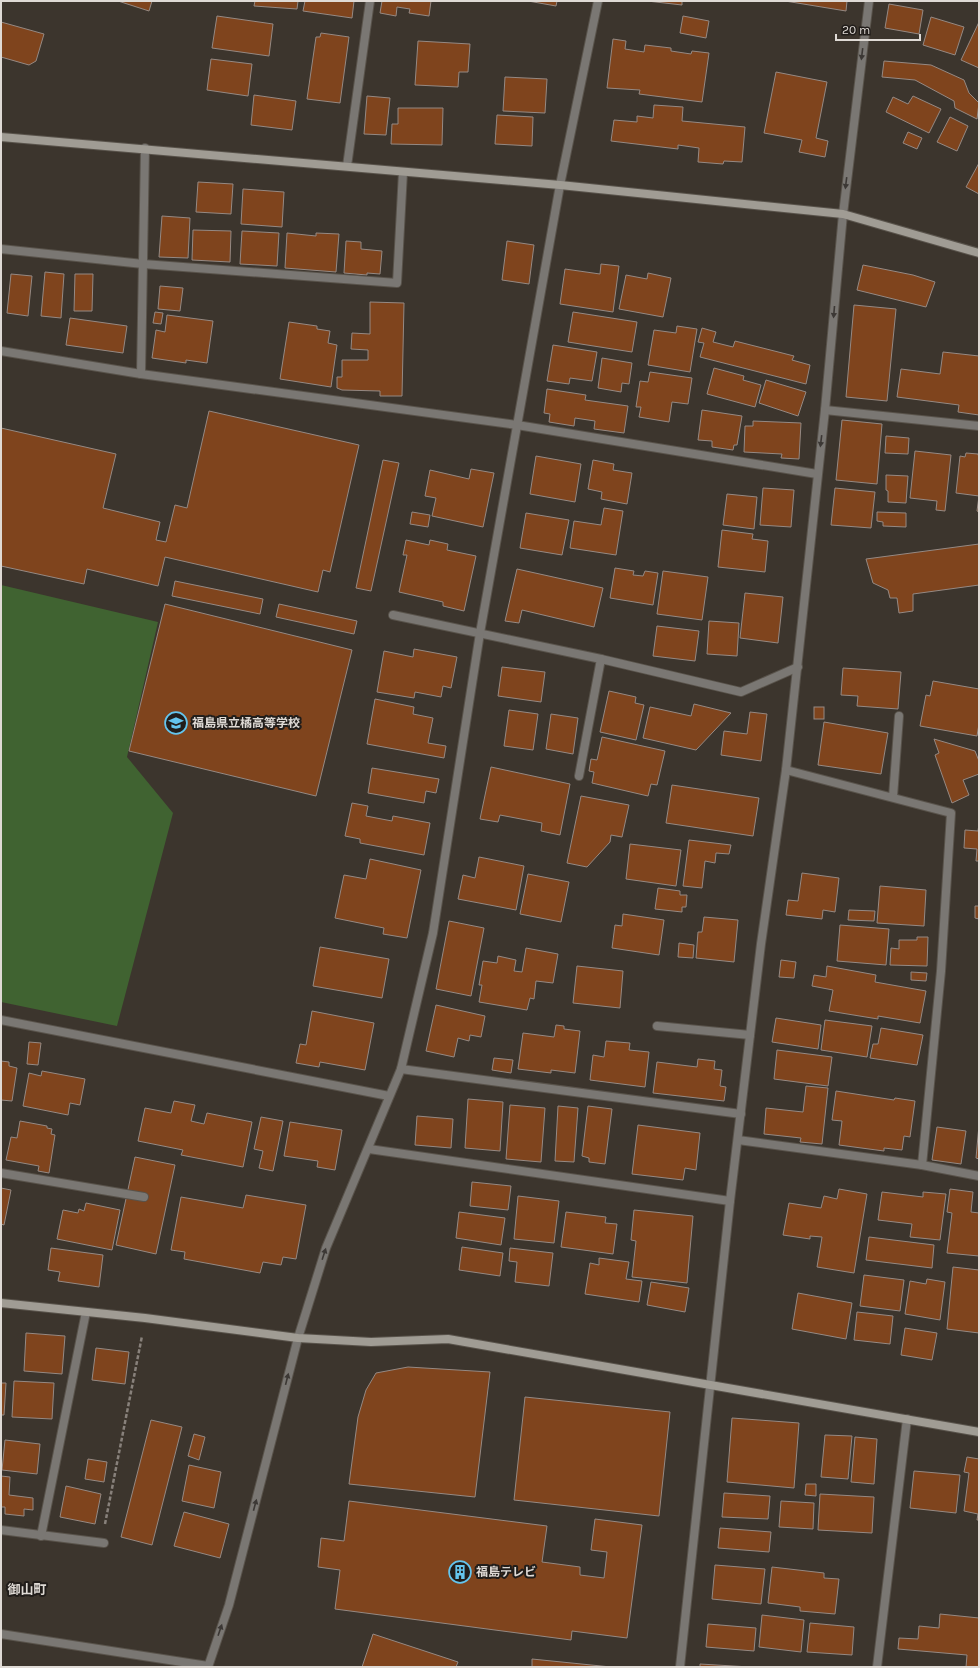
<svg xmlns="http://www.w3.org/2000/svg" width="980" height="1668" font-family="Karla,'Noto Sans JP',sans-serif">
<rect width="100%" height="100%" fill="#3c352d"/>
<polygon fill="#406331" points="1,585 158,622 127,757 173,813 117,1026 1,1002"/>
<g fill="#7f441d" stroke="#958983">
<polygon points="118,1 152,1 149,11"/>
<polygon points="255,1 298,1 297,9 254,6"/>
<polygon points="305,1 354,1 352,18 303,11"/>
<polygon points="382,1 431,1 429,16 409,13 410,9 397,7 396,16 380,13"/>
<polygon points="528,1 557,1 556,6"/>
<polygon points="647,1 682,1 682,5"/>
<polygon points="785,1 847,1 846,11"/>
<polygon points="889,4 923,10 919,34 885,28"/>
<polygon points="217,16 273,24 269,56 212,48"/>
<polygon points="683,16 709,21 706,38 680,33"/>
<polygon points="931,17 964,27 955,55 923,45"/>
<polygon points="1,22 44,34 36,61 29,65 1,57"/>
<polygon points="979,22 979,68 961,60"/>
<polygon points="321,33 349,37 340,103 307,99 316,37 320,37"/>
<polygon points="613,39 626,41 625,49 644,52 645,45 671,48 671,51 691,54 692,51 709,53 702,102 639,94 640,90 607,88"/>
<polygon points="418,41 470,44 468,72 459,72 458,87 415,85"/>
<polygon points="211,59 252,64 248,96 207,90"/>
<polygon points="884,61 931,65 964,80 969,93 979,103 977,119 955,108 954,101 915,80 882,77"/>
<polygon points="776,72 827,82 816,138 828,141 825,157 799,152 802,140 764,133"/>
<polygon points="505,77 547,79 545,113 503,111"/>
<polygon points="254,95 296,101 292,130 251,125"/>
<polygon points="367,96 390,98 386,135 364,134"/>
<polygon points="913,96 941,109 929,133 886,112 893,97 908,104"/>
<polygon points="654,105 683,107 682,121 745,127 742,162 724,161 723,164 698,162 699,148 678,145 678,149 611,141 614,120 637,122 637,116 653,118"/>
<polygon points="398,108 443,108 442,145 391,144 392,124 398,124"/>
<polygon points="497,115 533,117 532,146 495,144"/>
<polygon points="950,117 968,126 957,151 937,142"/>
<polygon points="908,132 922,138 917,149 903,143"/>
<polygon points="979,163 979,194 966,187"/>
<polygon points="198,182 233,184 231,214 196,212"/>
<polygon points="243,189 284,192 282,227 241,224"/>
<polygon points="162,216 190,218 188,258 159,257"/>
<polygon points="193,230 231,231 230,262 192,260"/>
<polygon points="242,231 279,233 277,266 240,264"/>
<polygon points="287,233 316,236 316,233 339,234 336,272 285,268"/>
<polygon points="346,241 361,242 361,249 382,251 380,274 367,273 367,275 344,273"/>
<polygon points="507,241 534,245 529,284 502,280"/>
<polygon points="601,264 619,266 613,312 560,304 565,269 600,274"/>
<polygon points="863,265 913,275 935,282 926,307 857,290"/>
<polygon points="45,272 64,274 61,318 41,316"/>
<polygon points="648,273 671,278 663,317 619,309 626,275 647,279"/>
<polygon points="11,274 32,276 28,316 7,313"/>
<polygon points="75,274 93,274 92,311 74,311"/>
<polygon points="160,286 183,288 180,311 158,309"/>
<polygon points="370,302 404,303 402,396 380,396 380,391 342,390 337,388 337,377 342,377 342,360 368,360 368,350 351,349 352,333 370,334"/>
<polygon points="854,305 896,309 887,401 846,397"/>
<polygon points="155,312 163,313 161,324 153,323"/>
<polygon points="573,312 637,322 632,352 568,342"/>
<polygon points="167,315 213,321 207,363 186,360 186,363 152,358 156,330 165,332"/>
<polygon points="70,318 127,326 123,353 66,345"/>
<polygon points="289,322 317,326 317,329 330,331 328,343 337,345 331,387 280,379"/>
<polygon points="677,326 697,329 690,372 648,365 654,330 676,333"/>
<polygon points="702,328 716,332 713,342 733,347 735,341 794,356 792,360 810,365 806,384 700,357 704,343 698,342"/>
<polygon points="553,345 597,352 592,381 570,378 569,384 547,381"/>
<polygon points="943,352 979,356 979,415 958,412 959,405 897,397 901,369 940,374"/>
<polygon points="602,358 632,363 629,384 622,383 621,392 598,388"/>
<polygon points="714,368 744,376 743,380 761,385 755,407 707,394"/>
<polygon points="650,372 692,378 688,404 672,402 669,422 639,417 641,407 636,407 640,381 648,382"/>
<polygon points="766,380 806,392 798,416 759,403"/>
<polygon points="547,389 586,395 585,400 628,406 624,433 594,429 595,421 575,418 574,426 549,422 550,414 544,413"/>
<polygon points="702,410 742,416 737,445 734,445 733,450 712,447 712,441 698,440"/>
<polygon points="209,411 359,445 330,572 323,570 318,592 165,557 158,586 87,569 84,584 1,566 1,428 116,454 103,508 160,522 156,540 166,542 175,505 187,508"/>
<polygon points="842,420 882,424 877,484 836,480"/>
<polygon points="753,421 801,423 799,459 781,458 782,454 744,452 745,426 753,426"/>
<polygon points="886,436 909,438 908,454 885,453"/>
<polygon points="915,451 951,455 945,511 936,510 937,501 910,498"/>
<polygon points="966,453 978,454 979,458 979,512 977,511 979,496 956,493 960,456 965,457"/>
<polygon points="536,456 581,464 575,502 530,494"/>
<polygon points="383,460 399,463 371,591 356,588"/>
<polygon points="593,460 614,464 613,470 632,473 627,504 601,499 602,492 588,489"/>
<polygon points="471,469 494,473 483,527 432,516 436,498 425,496 430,470 469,479"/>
<polygon points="886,475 908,476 906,503 888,502 888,491 886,490"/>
<polygon points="763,488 794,490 791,527 760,525"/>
<polygon points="835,488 875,492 871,528 831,525"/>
<polygon points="727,494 757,497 754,529 723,525"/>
<polygon points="604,508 623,511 616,555 570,548 574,521 601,525"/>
<polygon points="412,512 430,515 428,527 410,524"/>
<polygon points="877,512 906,513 906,527 883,526 883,522 877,521"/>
<polygon points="526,513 569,520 562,555 520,548"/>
<polygon points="722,530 753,534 752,539 768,541 765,572 718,567"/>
<polygon points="406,540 429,545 430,540 448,544 447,550 476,556 464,611 443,606 443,602 399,592 407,555 403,555"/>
<polygon points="979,544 979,585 913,594 913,611 899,613 897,598 890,598 888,590 873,583 866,559"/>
<polygon points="615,568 634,571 633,575 643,576 645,571 658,573 653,605 610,598"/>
<polygon points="517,569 603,588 594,627 522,610 519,623 505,621"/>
<polygon points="663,571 708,577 702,620 657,614"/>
<polygon points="175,581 263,599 260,614 172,596"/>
<polygon points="745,593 783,597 778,643 740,638"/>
<polygon points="165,604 352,650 316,796 129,751"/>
<polygon points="279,604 357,621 354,634 276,617"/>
<polygon points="709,621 739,623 737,656 707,654"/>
<polygon points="657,626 699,631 695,661 653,656"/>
<polygon points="414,649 457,657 451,688 443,686 441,697 415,692 414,698 377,692 384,651 413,657"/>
<polygon points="502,667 545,672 541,702 498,696"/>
<polygon points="843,668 901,672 898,709 857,706 858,696 841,695"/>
<polygon points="933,681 979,689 979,724 977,736 920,726 926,695 930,696"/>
<polygon points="609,691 636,697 635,703 644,705 636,740 600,732"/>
<polygon points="375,699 414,707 413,714 433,718 428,743 446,746 444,758 367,744"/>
<polygon points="694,704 731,713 696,750 643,738 650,707 691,716"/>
<rect x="814" y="707" width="10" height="12"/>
<polygon points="509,710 538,714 533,750 504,746"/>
<polygon points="750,712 767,714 761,761 721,755 724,731 747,734"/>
<polygon points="551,714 578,718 573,754 546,749"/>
<polygon points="824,722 888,733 881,774 818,765"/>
<polygon points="602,737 665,751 657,785 651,784 648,796 592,783 594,772 589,771 591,759 597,760"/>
<polygon points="934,739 975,751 979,761 979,774 963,780 969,795 952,803 935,755 939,753"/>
<polygon points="491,767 570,784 560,835 541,831 542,823 500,815 498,822 480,819"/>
<polygon points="372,768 439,779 436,793 426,791 424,803 368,793"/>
<polygon points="672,785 759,798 753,836 666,823"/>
<polygon points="581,796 629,805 622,837 611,835 610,842 587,867 567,863"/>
<polygon points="352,803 368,806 366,816 392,821 393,816 430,823 424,855 360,843 360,839 345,836"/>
<polygon points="979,824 979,861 976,861 977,849 964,848 965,830 978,831"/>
<polygon points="689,840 731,845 729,854 716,853 715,863 705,861 702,888 683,886"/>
<polygon points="630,844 681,850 676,886 626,879"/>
<polygon points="479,857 524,866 516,910 458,899 463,875 475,878"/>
<polygon points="370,859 421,870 407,938 383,934 384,928 335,918 344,875 366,879"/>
<polygon points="802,873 839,878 835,912 823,910 822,919 786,915 788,900 798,901"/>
<polygon points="528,874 569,882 561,922 520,914"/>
<polygon points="880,886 926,890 924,926 877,923"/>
<polygon points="658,888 680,891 680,895 687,895 686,907 682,907 682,912 655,909"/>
<polygon points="975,906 979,906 979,919 975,918"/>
<polygon points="849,910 875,911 874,921 848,920"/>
<polygon points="623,914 664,920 659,955 612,948 615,925 622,926"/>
<polygon points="704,917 738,920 734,962 696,958 698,932 702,932"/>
<polygon points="449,921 484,928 471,996 436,989"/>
<polygon points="840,925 889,929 886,965 837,961"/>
<polygon points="917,937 928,937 927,966 890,965 891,948 899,949 899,940 917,940"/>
<polygon points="679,943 694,945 693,958 678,957"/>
<polygon points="320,947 389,959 382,998 313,986"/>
<polygon points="526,948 558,954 553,983 536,981 534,999 530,998 527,1010 479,1002 482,985 479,985 483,961 497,963 498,956 516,960 514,971 522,972"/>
<polygon points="781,960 796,962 794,978 779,977"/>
<polygon points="577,966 623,971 620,1008 573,1003"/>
<polygon points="827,966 876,975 875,982 926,991 920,1023 878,1016 878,1019 829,1011 833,990 812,986 814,975 826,977"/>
<polygon points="911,972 927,973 926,981 911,980"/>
<polygon points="436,1005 485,1016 481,1037 470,1035 469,1041 458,1038 454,1057 426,1051"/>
<polygon points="312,1011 374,1023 365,1070 320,1062 319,1067 296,1063 300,1044 306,1045"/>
<polygon points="776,1018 821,1025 818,1049 772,1042"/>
<polygon points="825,1020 872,1026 867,1057 821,1050"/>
<polygon points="556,1025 564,1026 564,1029 580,1031 575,1073 551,1070 551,1073 518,1069 523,1033 554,1037"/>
<polygon points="881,1028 923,1035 917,1065 870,1058 873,1044 878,1044"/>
<polygon points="606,1041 630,1043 629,1050 649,1052 645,1087 590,1080 593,1055 604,1057"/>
<polygon points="29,1042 41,1043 38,1065 27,1064"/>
<polygon points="777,1050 832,1057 828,1086 774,1079"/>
<polygon points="494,1058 513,1060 511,1073 492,1070"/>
<polygon points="698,1059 715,1061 714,1069 722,1070 720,1086 726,1087 724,1101 653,1093 657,1062 697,1067"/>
<polygon points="1,1061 9,1062 9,1066 17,1068 12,1101 1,1100"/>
<polygon points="42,1071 85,1079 80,1105 70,1103 68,1115 23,1106 29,1073 41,1076"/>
<polygon points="806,1086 828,1088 822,1144 800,1142 801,1138 764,1134 766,1108 803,1112"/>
<polygon points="836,1091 894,1100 895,1098 915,1101 910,1137 904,1136 902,1150 884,1148 884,1151 839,1145 842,1121 832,1120"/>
<polygon points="468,1099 503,1102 500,1151 465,1148"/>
<polygon points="174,1101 195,1105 191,1121 204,1124 207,1113 252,1122 243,1167 181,1155 183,1150 138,1141 145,1108 171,1113"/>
<polygon points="510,1105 545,1108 541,1162 506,1159"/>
<polygon points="558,1106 578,1108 574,1162 555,1161"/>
<polygon points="588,1106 612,1109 605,1164 589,1162 589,1158 582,1156"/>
<polygon points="417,1116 453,1119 451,1148 415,1145"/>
<polygon points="261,1117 283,1121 273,1171 259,1168 263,1151 254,1149"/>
<polygon points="20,1121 47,1126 47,1128 52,1129 51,1134 55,1135 49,1173 38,1171 39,1166 6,1160 11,1137 17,1138"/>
<polygon points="290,1122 342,1130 335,1170 317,1167 318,1161 284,1156"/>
<polygon points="638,1125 700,1133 696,1170 685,1168 683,1180 632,1174"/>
<polygon points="979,1125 979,1159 976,1158"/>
<polygon points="937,1127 966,1131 961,1164 932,1160"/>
<polygon points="135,1157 175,1165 156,1254 116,1245"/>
<polygon points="472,1182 511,1186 508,1210 470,1206"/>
<polygon points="1,1188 11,1190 4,1225 1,1224"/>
<polygon points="839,1189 867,1194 854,1273 817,1267 822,1237 810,1236 810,1239 783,1235 789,1203 821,1208 824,1196 837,1199"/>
<polygon points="950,1189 973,1192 971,1212 979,1213 979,1256 947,1253 952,1213 947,1212"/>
<polygon points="882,1192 923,1197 923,1192 946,1194 940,1240 910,1237 912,1224 878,1220"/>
<polygon points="246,1195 306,1205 296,1259 283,1257 281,1265 263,1262 260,1273 184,1259 185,1252 171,1250 181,1197 243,1208"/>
<polygon points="518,1196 559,1201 554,1243 514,1239"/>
<polygon points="86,1203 120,1210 112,1250 57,1239 63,1210 78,1213 79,1209 84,1211"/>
<polygon points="634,1210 693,1216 687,1283 632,1277 636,1241 631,1240"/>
<polygon points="459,1212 505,1218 501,1245 456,1238"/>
<polygon points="566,1212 606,1217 605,1223 617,1224 613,1254 561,1247"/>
<polygon points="869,1237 934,1245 932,1268 866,1260"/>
<polygon points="462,1247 503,1253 500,1276 459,1270"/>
<polygon points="51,1248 103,1255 99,1287 58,1281 60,1272 48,1270"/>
<polygon points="510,1248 553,1253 549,1286 515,1282 517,1262 509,1261"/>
<polygon points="599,1258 629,1262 626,1279 642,1281 639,1302 585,1294 590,1263 599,1265"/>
<polygon points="953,1267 979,1270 979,1333 947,1329"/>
<polygon points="864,1275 904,1280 900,1311 860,1306"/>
<polygon points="927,1279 945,1282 940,1320 905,1314 910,1281 926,1284"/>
<polygon points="651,1282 689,1288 685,1312 647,1305"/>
<polygon points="798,1293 852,1303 846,1339 792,1329"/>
<polygon points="857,1312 893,1316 890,1344 854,1340"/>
<polygon points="905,1328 937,1333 932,1360 901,1355"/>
<polygon points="26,1333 65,1336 62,1374 24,1371"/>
<polygon points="96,1348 129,1352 125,1384 92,1380"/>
<polygon points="408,1367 490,1372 475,1497 349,1484 358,1417 366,1390 376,1373"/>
<polygon points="14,1381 54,1383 52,1419 12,1417"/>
<polygon points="1,1383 6,1383 4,1415 1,1415"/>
<polygon points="525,1397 670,1412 659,1516 514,1500"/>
<polygon points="732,1418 799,1423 794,1488 727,1482"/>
<polygon points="151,1420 182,1427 152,1545 121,1537"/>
<polygon points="194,1434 205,1437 199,1460 188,1456"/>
<polygon points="825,1435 852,1436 848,1479 821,1477"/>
<polygon points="855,1437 877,1439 874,1484 851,1482"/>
<polygon points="5,1440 40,1444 37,1474 2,1470"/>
<polygon points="967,1457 979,1459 979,1520 977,1520 978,1514 964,1511 969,1473 964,1472"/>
<polygon points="88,1459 107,1462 104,1482 85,1479"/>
<polygon points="189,1465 221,1472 214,1508 182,1501"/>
<polygon points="914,1471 960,1475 956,1513 910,1508"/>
<polygon points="1,1476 10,1477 9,1495 33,1498 33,1510 24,1509 24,1516 5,1514 5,1507 1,1507"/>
<polygon points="806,1484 816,1484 816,1496 805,1495"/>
<polygon points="66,1486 101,1494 95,1524 60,1517"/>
<polygon points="724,1493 770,1496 768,1519 722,1517"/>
<polygon points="820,1494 874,1497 872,1533 818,1530"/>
<polygon points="349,1501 547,1526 542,1562 580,1567 580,1575 604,1578 607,1552 591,1550 595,1519 642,1525 627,1638 572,1631 571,1640 335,1609 340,1570 318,1567 321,1538 344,1541"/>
<polygon points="781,1501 814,1503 813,1529 779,1527"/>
<polygon points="184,1512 229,1524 220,1558 174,1546"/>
<polygon points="720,1528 771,1532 769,1552 718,1548"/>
<polygon points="715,1565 765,1569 761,1604 712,1599"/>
<polygon points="772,1567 824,1573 824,1578 839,1579 835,1614 800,1611 800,1607 768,1603"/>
<polygon points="940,1614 979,1618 979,1667 966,1667 967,1655 898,1649 899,1638 918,1639 919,1626 939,1628"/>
<polygon points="762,1615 804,1620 801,1652 759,1647"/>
<polygon points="810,1623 854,1627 852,1655 807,1652"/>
<polygon points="708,1624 756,1628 754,1651 706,1647"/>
<polygon points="373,1634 458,1662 456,1667 362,1667"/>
<polygon points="532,1659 611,1667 532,1667"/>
<polygon points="700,1664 750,1667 700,1667"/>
</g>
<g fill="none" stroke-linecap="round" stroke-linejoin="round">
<g stroke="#59534b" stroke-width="10">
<polyline id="lane" points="893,797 899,716"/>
</g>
<g stroke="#59534b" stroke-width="10">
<g id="street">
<polyline points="347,166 370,1"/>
<polyline points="1,249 143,264 397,283 403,172"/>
<polyline points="1,351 141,374 517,425 817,474"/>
<polyline points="141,374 145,148"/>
<polyline points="825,410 979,426"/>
<polyline points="393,615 601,659 741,692 798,667"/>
<polyline points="786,770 951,813 941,971 922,1165"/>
<polyline points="579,776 601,659"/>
<polyline points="1,1020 389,1096"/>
<polyline points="657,1026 750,1035"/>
<polyline points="401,1069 741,1114"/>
<polyline points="738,1140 922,1165 979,1176"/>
<polyline points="369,1149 730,1201"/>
<polyline points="1,1173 144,1197"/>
<polyline points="1,1530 104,1543"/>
<polyline points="41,1536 86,1312"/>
<polyline points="1,1634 208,1666"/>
<polyline points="208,1667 229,1605 298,1338 326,1248 401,1069 433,933 480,633 560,185 598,1"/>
<polyline points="680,1667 730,1201 761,944 786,770 825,410 843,214 869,1"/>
<polyline points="877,1667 907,1419"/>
</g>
</g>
<g stroke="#59534b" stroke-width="10">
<g id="secondary">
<polyline points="1,137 560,185 843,214 979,253"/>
<polyline points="1,1303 145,1318 298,1338 371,1342 448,1339 979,1432"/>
</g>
</g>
<polyline stroke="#88817b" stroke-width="2.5" stroke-dasharray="4 2" stroke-linecap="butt" points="105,1524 142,1336"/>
<use href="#lane" stroke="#7a7773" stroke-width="8"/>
<use href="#street" stroke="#7a7773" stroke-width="8"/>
<use href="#secondary" stroke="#a09c94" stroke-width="8"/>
</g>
<defs><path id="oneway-solid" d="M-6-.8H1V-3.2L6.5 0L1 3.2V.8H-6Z"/></defs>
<g fill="#3c3835">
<use href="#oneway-solid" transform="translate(862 54) rotate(97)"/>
<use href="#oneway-solid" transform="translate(846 183) rotate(97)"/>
<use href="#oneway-solid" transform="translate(834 312) rotate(95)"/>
<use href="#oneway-solid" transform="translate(821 441) rotate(97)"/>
<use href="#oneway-solid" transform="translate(324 1254) rotate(-72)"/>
<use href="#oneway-solid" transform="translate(287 1379) rotate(-76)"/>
<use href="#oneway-solid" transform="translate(255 1505) rotate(-75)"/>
<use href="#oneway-solid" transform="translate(220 1630) rotate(-71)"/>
</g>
<defs>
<g id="school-ring" transform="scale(1.15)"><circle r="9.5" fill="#211d1a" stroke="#64c5ee" stroke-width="1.5"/><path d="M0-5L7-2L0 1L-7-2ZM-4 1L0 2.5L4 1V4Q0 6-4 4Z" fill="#64c5ee"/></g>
<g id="building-ring" transform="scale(1.15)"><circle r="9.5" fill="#211d1a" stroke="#64c5ee" stroke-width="1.5"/><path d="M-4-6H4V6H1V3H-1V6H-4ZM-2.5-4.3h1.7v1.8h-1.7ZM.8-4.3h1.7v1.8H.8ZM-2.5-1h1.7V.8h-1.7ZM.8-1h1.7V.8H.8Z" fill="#64c5ee"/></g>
</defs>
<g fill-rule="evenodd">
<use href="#school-ring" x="176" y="723"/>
<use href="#building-ring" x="460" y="1572"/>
</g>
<g text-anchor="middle" stroke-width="4" stroke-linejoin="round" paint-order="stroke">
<g font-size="12" font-weight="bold" fill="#dfdad5" stroke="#211d1a" text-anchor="start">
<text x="192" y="727">福島県立橘高等学校</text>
<text x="476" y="1576">福島テレビ</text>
</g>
<g font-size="13" font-weight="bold" fill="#dfdad5" stroke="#211d1a">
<text x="27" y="1594">御山町</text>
</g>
</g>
<rect width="980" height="1668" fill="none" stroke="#dfdad5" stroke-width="4"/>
<path d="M836 34v6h84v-6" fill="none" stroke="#dfdad5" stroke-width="2"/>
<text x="842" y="34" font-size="12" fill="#dfdad5" stroke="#211d1a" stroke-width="3" paint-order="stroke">20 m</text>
</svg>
